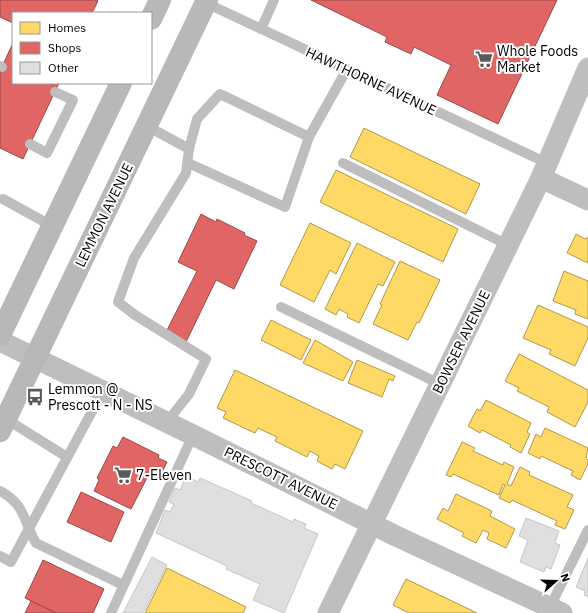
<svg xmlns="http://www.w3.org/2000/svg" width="588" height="613" font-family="'IBM Plex Sans',sans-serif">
<rect width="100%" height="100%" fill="#fff"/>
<g fill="#ffd966" stroke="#b29847">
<polygon points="364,128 480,184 466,214 350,157"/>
<polygon points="336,170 458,229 443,262 320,202"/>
<polygon points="310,223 351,243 336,274 330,270 314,302 280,285"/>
<polygon points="576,234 585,239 588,237 588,263 567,253"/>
<polygon points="357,243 395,262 383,286 378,284 359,323 347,317 348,314 339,309 336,315 325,309"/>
<polygon points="400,261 440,280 419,323 417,322 408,340 373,324 382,305 380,304"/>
<polygon points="564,271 588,281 588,319 575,314 576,310 553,301"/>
<polygon points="538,305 588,327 588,338 575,366 549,354 551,350 523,338"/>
<polygon points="271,320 311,340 301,360 261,340"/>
<polygon points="315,340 353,362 343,381 303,363"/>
<polygon points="519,354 588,390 588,402 575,427 547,412 549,407 517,391 519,388 505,381"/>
<polygon points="357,360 395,376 393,381 389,379 382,397 348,383"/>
<polygon points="235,370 363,431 345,469 335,464 332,469 317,461 319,456 310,451 307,457 275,441 277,437 258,428 255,433 223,418 226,412 217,408"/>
<polygon points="486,400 531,423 527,432 530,434 521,453 510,447 511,445 482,430 480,433 468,426 477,409 480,411"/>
<polygon points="545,428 588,448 586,458 588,460 588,464 580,480 571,475 573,471 541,456 540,459 528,453 536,434 541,437"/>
<polygon points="462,442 475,448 473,451 503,465 504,462 514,467 507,484 511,486 520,467 530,472 529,475 573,495 567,507 574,510 565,529 555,525 557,521 512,500 510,503 499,498 505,485 503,484 499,495 453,474 451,477 446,475"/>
<polygon points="456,494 492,511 490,516 515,529 506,548 487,539 489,533 483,530 476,543 462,536 464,533 437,519 443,508 448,511"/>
<polygon points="167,568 246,607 243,613 145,613"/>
<polygon points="406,579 477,613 409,613 393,605"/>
</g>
<g fill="#e06666" stroke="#9d4747">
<polygon points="0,0 97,0 98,1 92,13 13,13 13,23 0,17"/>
<polygon points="311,0 557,0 498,124 437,95 451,65 414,47 411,54 385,42 387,37"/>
<polygon points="13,43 13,83 59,83 23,159 0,148 0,71"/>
<polygon points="201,214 216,222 217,219 245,233 244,235 257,241 234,289 216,280 186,342 166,332 197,271 178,262"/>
<polygon points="123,437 159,455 158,458 167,462 162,472 152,468 131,509 94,491 99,480 97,478 113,446 117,448"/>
<polygon points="81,492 124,512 111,542 67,522"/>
<polygon points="43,560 104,589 93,613 56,613 25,598"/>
<polygon points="31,601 56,613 25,613"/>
</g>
<g fill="#dfdfdf" stroke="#c7c7c7">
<polygon points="186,476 198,482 200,478 252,501 251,503 293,522 294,519 306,524 304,528 318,534 284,613 253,600 260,584 226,569 227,566 156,533 165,510 170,512 174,504 169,502 175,488 180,490"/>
<polygon points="526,518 559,531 555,543 560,545 551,569 546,567 544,572 520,562 528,540 519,536"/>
<polygon points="152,557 167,565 143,613 123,613"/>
<polygon points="588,558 588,597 584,595 585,591 576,587"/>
</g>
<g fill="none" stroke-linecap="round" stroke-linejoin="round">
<g stroke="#bebebe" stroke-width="10">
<polyline points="206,3 547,163"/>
<polyline points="261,29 274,0"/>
<polyline points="0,66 2,67"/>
<polyline points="147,126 189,149"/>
<polyline points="30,144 47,153 73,100 55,92"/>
<polyline points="188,163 285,207 309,137"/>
<polyline points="343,163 508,245"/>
<polyline points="3,199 52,226"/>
<polyline points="281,307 440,384"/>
<polyline points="6,419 67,457"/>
<polyline points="167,422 189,394 206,359 135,315 118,302 134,258 186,173 189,149 197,119 220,94 309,137 347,69"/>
<path d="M0,491C25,504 23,520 36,543L123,585"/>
<polyline points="0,556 11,562 103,391"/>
<polyline points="549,609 588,530"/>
<polyline points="111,613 193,435"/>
</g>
<g stroke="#bebebe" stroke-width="21">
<polyline points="541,178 588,200"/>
<polyline points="0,341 193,435 396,536 562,613"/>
<polyline points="328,613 541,178 588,68"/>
</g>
<g stroke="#b8b8b8" stroke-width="22">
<polyline points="151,19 160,0"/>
<polyline points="0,335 121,83"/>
<polyline points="0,431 207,0"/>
</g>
</g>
<defs>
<g id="supermarket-bare" transform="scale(1.38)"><path d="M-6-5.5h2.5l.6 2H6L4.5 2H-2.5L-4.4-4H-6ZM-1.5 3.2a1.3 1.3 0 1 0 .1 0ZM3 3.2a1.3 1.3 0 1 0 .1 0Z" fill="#595959" stroke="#fff" stroke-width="2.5" paint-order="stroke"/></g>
<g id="bus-bare" transform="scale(1.38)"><path d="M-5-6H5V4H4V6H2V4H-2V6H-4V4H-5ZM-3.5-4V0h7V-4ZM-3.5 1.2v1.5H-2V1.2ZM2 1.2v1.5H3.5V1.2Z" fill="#595959" stroke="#fff" stroke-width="2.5" paint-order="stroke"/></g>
</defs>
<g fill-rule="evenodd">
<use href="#supermarket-bare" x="484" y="59"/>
<use href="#bus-bare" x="35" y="397"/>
<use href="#supermarket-bare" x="123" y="475"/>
</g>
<g text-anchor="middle" stroke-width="4" stroke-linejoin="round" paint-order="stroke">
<g font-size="14" fill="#000" stroke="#fff" text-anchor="start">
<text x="497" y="56">Whole Foods<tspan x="497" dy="16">Market</tspan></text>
<text x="48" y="394">Lemmon @<tspan x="48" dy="16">Prescott - N - NS</tspan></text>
<text x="136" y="480">7-Eleven</text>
</g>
<g font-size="14" fill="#000" stroke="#fff">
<text transform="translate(371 81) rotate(25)" y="5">HAWTHORNE AVENUE</text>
<text transform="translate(104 215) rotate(-64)" y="5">LEMMON AVENUE</text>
<text transform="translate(461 342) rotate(-64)" y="5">BOWSER AVENUE</text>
<text transform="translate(281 478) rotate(26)" y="5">PRESCOTT AVENUE</text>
</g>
</g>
<rect x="12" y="12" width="140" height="72" fill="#ffffff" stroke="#999999"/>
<rect x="20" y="22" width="20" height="12" fill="#ffd966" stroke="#999999"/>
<text x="48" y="32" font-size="12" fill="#000000">Homes</text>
<rect x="20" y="42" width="20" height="12" fill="#e06666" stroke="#999999"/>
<text x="48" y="52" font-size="12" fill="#000000">Shops</text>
<rect x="20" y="62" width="20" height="12" fill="#dfdfdf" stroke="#999999"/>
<text x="48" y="72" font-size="12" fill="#000000">Other</text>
<g transform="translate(556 581) rotate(70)" stroke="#ffffff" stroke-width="3" paint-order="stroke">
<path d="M0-3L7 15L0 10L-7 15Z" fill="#000000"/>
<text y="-6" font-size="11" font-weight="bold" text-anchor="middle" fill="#000000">N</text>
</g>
</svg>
